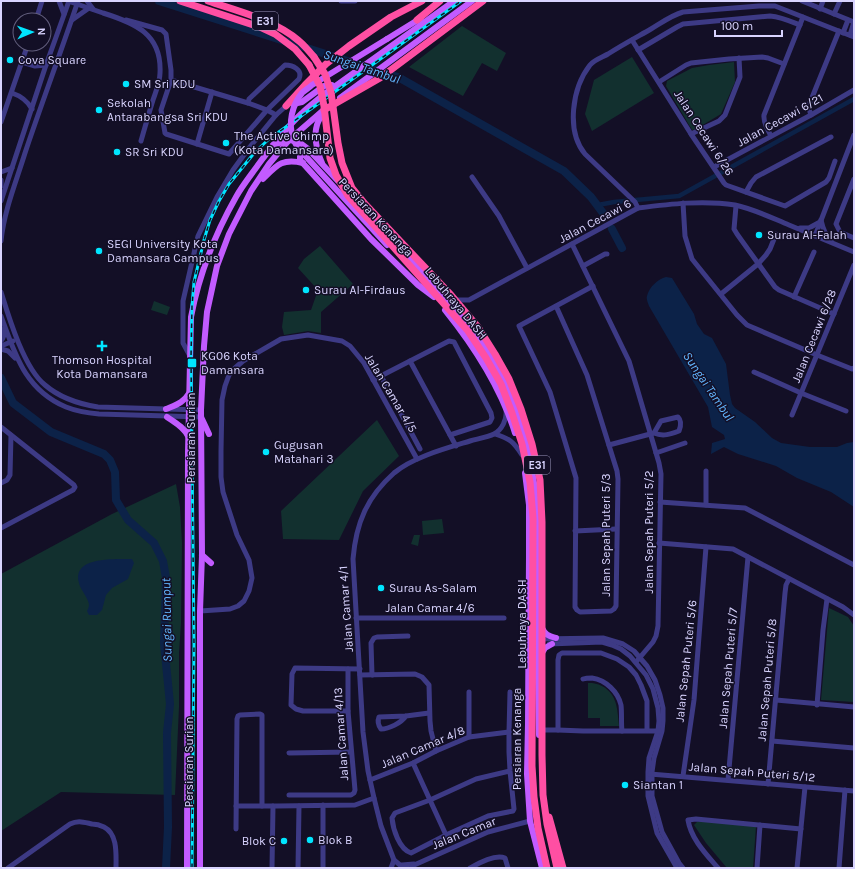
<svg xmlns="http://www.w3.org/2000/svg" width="855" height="869" font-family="Karla,sans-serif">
<rect width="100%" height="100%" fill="#130f26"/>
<g fill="#12302f">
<polygon points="462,26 506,53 497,71 482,63 463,96 409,67"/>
<polygon points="632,57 654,93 592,131 585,114 594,80"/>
<polygon points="734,62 735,82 721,114 696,129 692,130 666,86 667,81 692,68 709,65"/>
<polygon points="320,246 353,284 321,312 321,333 308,331 284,335 282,327 284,312 311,310 318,290 298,268 304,259"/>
<polygon points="154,301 170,307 167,315 151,310"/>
<polygon points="377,420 399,456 363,491 339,540 283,539 281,511"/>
<polygon points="176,484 180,507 182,543 181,623 179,653 179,707 175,795 61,792 1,831 1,574 112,514"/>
<polygon points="442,519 444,533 423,535 422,521"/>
<polygon points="414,535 420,535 418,546 411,544"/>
<polygon points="829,608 848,617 854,626 854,702 821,700"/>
<path d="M588,683C601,682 613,691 616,704C618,711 618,719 619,726H600V718H588Z"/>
<polygon points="698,821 756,826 753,868 727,868 706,843 694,825"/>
</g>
<g fill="#0c2248">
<path d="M666,277L672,278L694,314L697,324L704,334L712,338L726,364L730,395L732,404L735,408L755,422L772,438L781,443L810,447H837L847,443L854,442V507L831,492L797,478L776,466L738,454L724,447L711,454L712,443L725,439L724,435L712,427L708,407L649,306C648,303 646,299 647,296C649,287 658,279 666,277Z"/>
<path d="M132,559L134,563L128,579L112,588L106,595L102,610L97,615H89L87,611C88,609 89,607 89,605C89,599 80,589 79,583C71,556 116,559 132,559Z"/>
</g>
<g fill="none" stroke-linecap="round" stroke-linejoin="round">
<polyline stroke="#0c2248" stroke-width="4.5" points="598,205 614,202 679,196 854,99"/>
<g stroke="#0c2248" stroke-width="8">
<polyline points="159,1 398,77 564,171 591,197 603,213"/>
<polyline points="612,229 622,248"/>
<polyline points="1,378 13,403 51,432 104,454 110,460 115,472 116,500 128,520 154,543 163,561 166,578 164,643 170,704 167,733 168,827 166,868"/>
</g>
<g stroke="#3d3a85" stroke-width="5">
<polyline points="59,1 64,14"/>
<path d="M68,1C80,5 91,9 103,13C135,23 162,34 160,73C160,82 156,91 153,100C149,113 145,127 141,141"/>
<polyline points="87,1 93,9"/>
<polyline points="341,1 355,1"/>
<polyline points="802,1 854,22 850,35"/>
<polyline points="820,9 823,1"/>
<polyline points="834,14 840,1"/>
<polyline points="36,20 42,1"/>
<polyline points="72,20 89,8"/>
<path d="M126,20L162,30L166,34L171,70V80L161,110L165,133L166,134L229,154L267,110L299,79C303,70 293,65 285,65L249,99L248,103"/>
<polyline points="843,33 848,20"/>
<polyline points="632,40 691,134 724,183 726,185 785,206 826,182 829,178 835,161"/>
<path d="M638,50L677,27L683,24L770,16C781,17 790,21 800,25"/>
<polyline points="22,62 35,66 46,65"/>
<polyline points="171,80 248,103 267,110 276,115"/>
<polyline points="659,82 686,65 691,63 729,59 762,57 768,58 784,64"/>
<path d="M12,93C21,96 27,100 32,109"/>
<polyline points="811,115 809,109 809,105 839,31"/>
<polyline points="1,122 28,44"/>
<polyline points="691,134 719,121 725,115 740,77 739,58"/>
<path d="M771,136C768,130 763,123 764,115L803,17"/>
<polyline points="197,144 212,92"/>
<polyline points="714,167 811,115 854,90"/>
<polyline points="1,172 12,168"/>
<polyline points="472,177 499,216 527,268"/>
<polyline points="854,179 836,224 840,232 854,238"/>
<polyline points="1,180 1,186"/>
<polyline points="746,192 751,183 756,177 831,137"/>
<polyline points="1,201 46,65 69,1"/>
<polyline points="683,203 685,236 692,259 737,315 747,325 817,355 852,369 854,368"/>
<polyline points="736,206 734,229 737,234 775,287 779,290 834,314"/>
<path d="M638,208L635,202L585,154C566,131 572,88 590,65C594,60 603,57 608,54C622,45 637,37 651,29C661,23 672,15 683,12L759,6H775L854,37"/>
<path d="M821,220C823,229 825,235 831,241"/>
<polyline points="800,228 809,228 820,222"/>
<polyline points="815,236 854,135"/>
<path d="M1,241C4,211 16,182 25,153C42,102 61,52 78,1"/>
<polyline points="572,244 629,361 659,463 661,474 658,626 656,636 653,642 636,662"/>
<polyline points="583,266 605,254 607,254"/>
<path d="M1,292C9,318 24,368 45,385C60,398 79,404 98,407L201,410"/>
<polyline points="721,294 758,264 766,255 770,249 776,234"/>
<polyline points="794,297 814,252"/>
<path d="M455,300H469L638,208C670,204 703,200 735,205C754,209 772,218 789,225C811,234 832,243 854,252"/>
<polyline points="556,306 587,375 617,471 618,479 616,606 614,609 611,611 580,612 577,610 575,607 576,478 550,392 519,326 593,286"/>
<path d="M1,316C15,354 25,390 66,407C76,411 88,413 99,414L202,417"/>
<path d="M1,341C4,337 5,334 4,329"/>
<polyline points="1,346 13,341"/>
<polyline points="1,349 8,351 15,358"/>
<polyline points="190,356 183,343 183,301 198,236 217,197 233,170 249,148 276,115 286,106"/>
<polyline points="410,361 456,446"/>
<polyline points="754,372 801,393 846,411"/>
<polyline points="381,376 420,449"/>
<polyline points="373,380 449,341 454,342 491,413 492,418 490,422 450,435"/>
<polyline points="792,415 854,265"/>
<polyline points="1,427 74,485 75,487 73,490 1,528"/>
<path d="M495,434C510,439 513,441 522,455"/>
<path d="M609,445L654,433C663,437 671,434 679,431C681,426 682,421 678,417L661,421L654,433"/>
<polyline points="656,453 685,443"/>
<polyline points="706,471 706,505"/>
<polyline points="1,483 7,480 10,475 11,435"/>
<polyline points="660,502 745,508 854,565"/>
<polyline points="575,531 616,529"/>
<polyline points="659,543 733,549 843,607 854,615"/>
<polyline points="200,611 230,609 238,606 244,601 249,591 252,578 249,560 237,535 223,492 221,477 221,451 222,400 225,386 229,375 235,368 243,361 281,339 308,335 342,341 350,346 364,363 417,459"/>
<polyline points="356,618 504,618"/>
<polyline points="539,639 603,638 623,644 634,651 647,666 655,680 660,695 663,708 663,721 662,731 654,758 652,772 652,796 662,832 679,863 683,868"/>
<polyline points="549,644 602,642 612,645 621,649 630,656 646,675 653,689 658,708 659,721 658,731 649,758 648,772 648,796 657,833 677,868"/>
<polyline points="360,675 415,674 422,677 429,685 430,721 431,731 436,751"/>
<polyline points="372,675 371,643 374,638 377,637 408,636"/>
<path d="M583,679C586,678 589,678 592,678C606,680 618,692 621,705C622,713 621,723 622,731"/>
<polyline points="469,692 469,737"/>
<polyline points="776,700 854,707"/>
<polyline points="817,705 823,630 827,599"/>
<polyline points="348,711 303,711 296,709 291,705 292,674 295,668 360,669"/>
<path d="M406,716C401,723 389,729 381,729C378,725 377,722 379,717L406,716L429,713"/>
<polyline points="539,730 558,730 583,731 659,731"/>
<polyline points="558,730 558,660 559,655 562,653 601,653 617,659 629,667 636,675 641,685 647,701 647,730"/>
<polyline points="772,741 854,748"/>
<polyline points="289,753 351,752"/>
<polyline points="413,763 446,835"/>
<path d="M510,771L476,779L430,800L395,813L392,818C393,829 399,849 411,853L446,835L488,816L513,811L514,809L510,771L509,752V732L510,692"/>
<polyline points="650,774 854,791"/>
<polyline points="683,776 694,700 706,547"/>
<polyline points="370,780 413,763 436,751 469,737 509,732"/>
<polyline points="728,780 748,557"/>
<polyline points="768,784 785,593 786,585 789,579"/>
<polyline points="289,795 351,795 354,793 355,790 348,711 348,669"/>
<polyline points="236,806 277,806 355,805 374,798"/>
<polyline points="236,829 237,719 238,716 240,715 260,714 262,715 262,806"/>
<path d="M414,864L402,865H400L394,860L381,826L374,798L368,771L363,732L353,559C356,523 367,497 394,473C413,457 447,448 470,441C477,439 488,437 494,434C502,430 507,419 506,411"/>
<polyline points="412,866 488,832 530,821"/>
<path d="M8,868L70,824C78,820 83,822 92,824C95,824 100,825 104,827C118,834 116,855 116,868"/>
<polyline points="272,868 273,806"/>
<polyline points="298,868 299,806"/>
<polyline points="323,868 323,805"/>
<polyline points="391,868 394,860"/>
<path d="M470,868C479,863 495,854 505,858L508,868"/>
<path d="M718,868C706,854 691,839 688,820L696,819L801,829"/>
<polyline points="757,868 760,825"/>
<polyline points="797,868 805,787"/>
<polyline points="839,868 845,790"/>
</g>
<g stroke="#c25bff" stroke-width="6">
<polyline points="387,39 421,18"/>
<polyline points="340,98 472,1"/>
<polyline points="293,104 302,102 324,86 332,85"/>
<polyline points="273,145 289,140 295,141 300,143 308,149 338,181"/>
<polyline points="304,150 300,155 300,160 371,239 418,285 434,297"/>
<path d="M322,163C317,151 313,138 317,125C318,121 321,117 323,113"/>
<path d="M263,179C277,165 282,158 303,163"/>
<polyline points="369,214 435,286 469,325 485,347 503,379 521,424 530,458 536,495 538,515 538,678 539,735"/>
<path d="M445,310C474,346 501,388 515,433"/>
<path d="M166,409C178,404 183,403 190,392"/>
<path d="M167,417C174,422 184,427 188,436"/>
<polyline points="202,419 209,434"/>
<polyline points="525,473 529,505 529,556 528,724 527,774 530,821 542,868"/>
<polyline points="202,555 211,563"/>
<path d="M542,628C545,635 549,636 556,638"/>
<polyline points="542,653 545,648 552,644"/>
<path d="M187,868L188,452L191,317C199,275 215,234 236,197C242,186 251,175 258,165C272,146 285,129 302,113C308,107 316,101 323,95L454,1"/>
<polyline points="200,868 200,611 202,555 201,410 204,346 207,312 217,266 229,234 251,191 269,164 289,140 327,107"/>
</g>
<g stroke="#ff4fa3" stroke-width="7">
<polyline points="180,1 260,27 275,34 295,49 309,65"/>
<path d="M208,1C237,11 275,20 299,41C304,45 309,51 314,57"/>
<polyline points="417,20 440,1"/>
<polyline points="286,106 305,85 326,64 349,46 391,17 422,1"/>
<polyline points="324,110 380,78 483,1"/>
<polyline points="549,817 563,868"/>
</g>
<g stroke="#00e5ff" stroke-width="3">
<polyline id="rail" points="192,868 194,644 191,358 192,306 194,282 204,240 210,220 219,201 229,184 255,152 269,139 283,129 461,1"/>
</g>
<use href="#rail" stroke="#130f26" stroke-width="1.5" stroke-dasharray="4.5" stroke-linecap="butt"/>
<path stroke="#c25bff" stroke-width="6" d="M387,245L299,149C297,146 294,142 293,138C288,123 292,105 302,93C305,90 309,88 312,85L387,39"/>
<g stroke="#ff4fa3" stroke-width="7">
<polyline points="314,57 325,74 331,92 338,143 342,163 352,188 365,204 451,295 478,327 495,354 509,379 521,409 532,444 540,480 542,522 542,755 543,795 547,824 557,868"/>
<polyline points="309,65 320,86 324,106 330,158 336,175 348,196 468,331 486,358 501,384 512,413 522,444 530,482 533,518 532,766 534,797 538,828 547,868"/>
</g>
</g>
<g fill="#00e5ff" stroke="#130f26" stroke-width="1.5">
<circle cx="10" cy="60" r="4"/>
<circle cx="126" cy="84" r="4"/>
<circle cx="99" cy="110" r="4"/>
<circle cx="226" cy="143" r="4"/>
<circle cx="117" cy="152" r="4"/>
<circle cx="759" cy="235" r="4"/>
<circle cx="99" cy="251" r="4"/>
<circle cx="306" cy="290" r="4"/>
<path d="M100 340h4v4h4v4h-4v4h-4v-4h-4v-4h4z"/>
<rect x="187" y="358" width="10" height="10" rx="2"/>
<circle cx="266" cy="452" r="4"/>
<circle cx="381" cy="588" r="4"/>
<circle cx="625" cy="785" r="4"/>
<circle cx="310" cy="840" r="4"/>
<circle cx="284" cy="841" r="4"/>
</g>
<g text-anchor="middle" stroke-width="3" stroke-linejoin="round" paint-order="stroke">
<g fill="#130f26" stroke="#9e99be" stroke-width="1">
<rect x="252" y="12" width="26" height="18" rx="3"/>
<rect x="524" y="456" width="26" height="18" rx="3"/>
</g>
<g font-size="11" font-weight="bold" fill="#d9d4ff">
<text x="265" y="25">E31</text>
<text x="537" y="469">E31</text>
</g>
<g font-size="12" fill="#d9d4ff" stroke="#130f26" text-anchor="start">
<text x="18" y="64">Cova Square</text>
<text x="134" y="88">SM Sri KDU</text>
<text x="107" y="107">Sekolah<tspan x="107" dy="14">Antarabangsa Sri KDU</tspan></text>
<text x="234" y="140">The Active Chimp<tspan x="234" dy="14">(Kota Damansara)</tspan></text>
<text x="125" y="156">SR Sri KDU</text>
<text x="767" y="239">Surau Al-Falah</text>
<text x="107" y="248">SEGI University Kota<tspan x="107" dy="14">Damansara Campus</tspan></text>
<text x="314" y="294">Surau Al-Firdaus</text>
<text x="201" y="360">KG06 Kota<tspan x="201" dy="14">Damansara</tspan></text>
<text x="102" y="364" text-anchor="middle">Thomson Hospital<tspan x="102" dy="14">Kota Damansara</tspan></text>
<text x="274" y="449">Gugusan<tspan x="274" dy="14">Matahari 3</tspan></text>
<text x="389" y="592">Surau As-Salam</text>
<text x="633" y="789">Siantan 1</text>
<text x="318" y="844">Blok B</text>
<text x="276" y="845" text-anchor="end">Blok C</text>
</g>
<g font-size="12" fill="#d9d4ff" stroke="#130f26">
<text transform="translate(780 120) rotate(-29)" y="4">Jalan Cecawi 6/21</text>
<text transform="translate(704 133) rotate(57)" y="4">Jalan Cecawi 6/26</text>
<text transform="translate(376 217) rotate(47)" y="4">Persiaran Kenanga</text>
<text transform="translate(595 221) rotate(-28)" y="4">Jalan Cecawi 6</text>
<text transform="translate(456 303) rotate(50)" y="4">Lebuhraya DASH</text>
<text transform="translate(814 336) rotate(-68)" y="4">Jalan Cecawi 6/28</text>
<text transform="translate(391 393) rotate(59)" y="4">Jalan Camar 4/5</text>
<text transform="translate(191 438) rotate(-90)" y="4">Persiaran Surian</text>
<text transform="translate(649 532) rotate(-90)" y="4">Jalan Sepah Puteri 5/2</text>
<text transform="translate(606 535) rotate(-90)" y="4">Jalan Sepah Puteri 5/3</text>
<text x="430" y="612">Jalan Camar 4/6</text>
<text transform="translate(346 609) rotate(-94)" y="4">Jalan Camar 4/1</text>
<text transform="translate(522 624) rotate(-90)" y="4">Lebuhraya DASH</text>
<text transform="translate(686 661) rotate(-84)" y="4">Jalan Sepah Puteri 5/6</text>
<text transform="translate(728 668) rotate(-85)" y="4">Jalan Sepah Puteri 5/7</text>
<text transform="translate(767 680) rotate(-85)" y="4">Jalan Sepah Puteri 5/8</text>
<text transform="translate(341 734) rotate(-94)" y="4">Jalan Camar 4/13</text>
<text transform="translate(517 739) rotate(-90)" y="4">Persiaran Kenanga</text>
<text transform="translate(423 747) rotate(-23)" y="4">Jalan Camar 4/8</text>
<text transform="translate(189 762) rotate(-90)" y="4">Persiaran Surian</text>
<text transform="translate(752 772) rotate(5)" y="4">Jalan Sepah Puteri 5/12</text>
<text transform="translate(464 833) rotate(-22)" y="4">Jalan Camar</text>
</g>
<g font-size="13" font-style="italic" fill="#62b6ff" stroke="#130f26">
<text transform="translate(362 66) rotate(19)" y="5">Sungai Tambul</text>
<text transform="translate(709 386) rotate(56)" y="5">Sungai Tambul</text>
<text transform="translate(166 620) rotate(-91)" y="5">Sungai Rumput</text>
</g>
</g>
<rect width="855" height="869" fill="none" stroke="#d9d4ff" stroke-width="4"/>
<g transform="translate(32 32) rotate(88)"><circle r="19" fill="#130f26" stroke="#625e7d"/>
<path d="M0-3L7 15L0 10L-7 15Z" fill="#00e5ff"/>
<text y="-6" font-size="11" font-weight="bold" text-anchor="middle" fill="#d9d4ff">N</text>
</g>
<path d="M715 30v6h67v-6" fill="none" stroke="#d9d4ff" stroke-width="2"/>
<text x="721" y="30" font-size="12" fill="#d9d4ff" stroke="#130f26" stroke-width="3" paint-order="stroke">100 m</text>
</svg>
